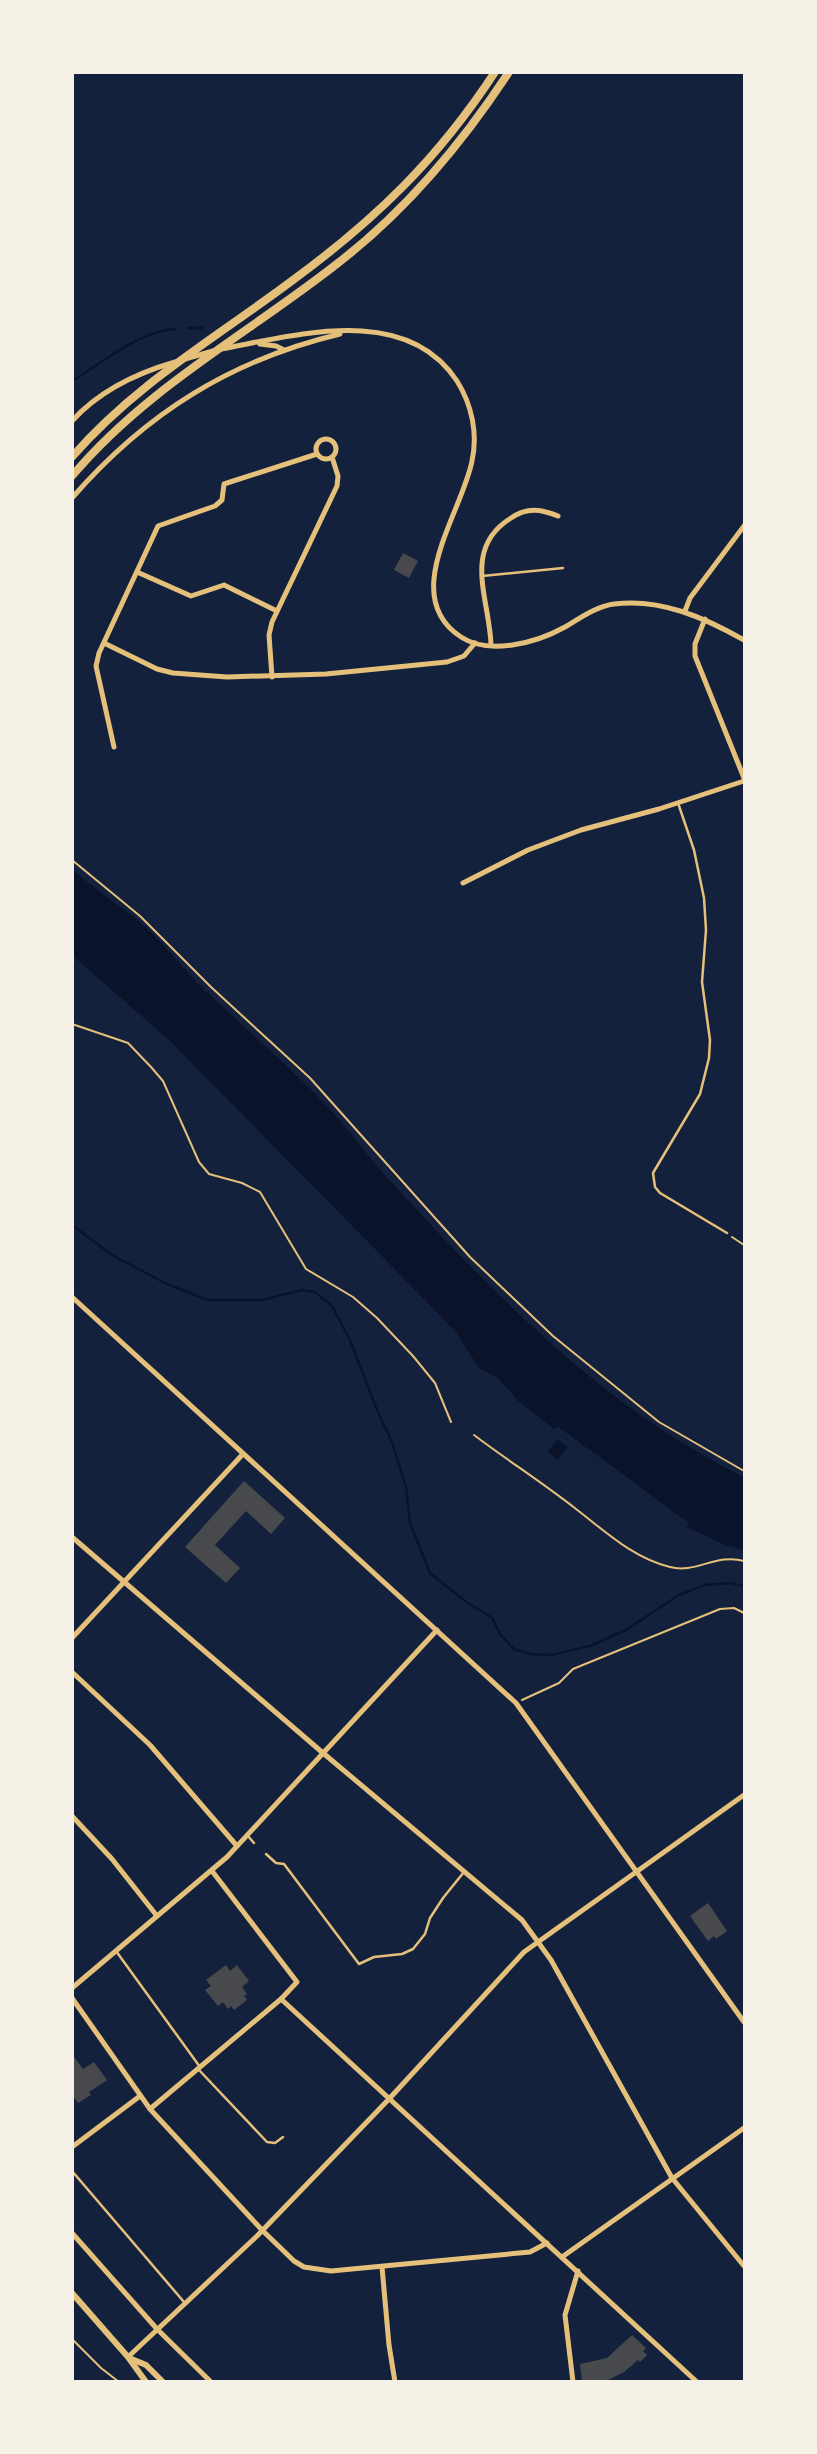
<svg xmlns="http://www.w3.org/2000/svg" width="817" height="2454" font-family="'PT Sans Narrow',sans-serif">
<rect width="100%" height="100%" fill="#14213d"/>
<g fill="#0b132b">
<path d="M73,870C95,889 119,905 141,923C161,940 177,961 195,980C238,1023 285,1062 327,1106C347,1127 364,1151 383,1173C490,1290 600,1406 744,1477V1550L725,1545L687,1527L554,1429L517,1400L498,1378L479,1368L455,1331L367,1241L169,1040L73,956Z"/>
<polygon points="557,1439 568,1447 558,1460 548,1452"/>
</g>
<polygon fill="#14213d" points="557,1426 689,1523 687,1527 554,1429"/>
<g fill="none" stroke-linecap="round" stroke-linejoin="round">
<g stroke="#0b132b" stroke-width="2.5">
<polyline points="188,328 202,328"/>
<path d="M72,381C102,363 140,331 175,329"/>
<polyline points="72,1225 112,1255 165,1283 207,1300 262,1300 302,1290 315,1292 332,1306 350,1340 377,1410 392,1442 406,1487 410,1523 430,1573 465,1601 492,1618 500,1634 514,1649 530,1654 551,1655 590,1646 626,1630 679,1595 705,1585 729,1583 744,1586"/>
</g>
</g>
<g fill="#48494c">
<polygon points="403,553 418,561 409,578 394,570"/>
<polygon points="244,1481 285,1518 271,1534 246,1511 215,1545 240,1568 226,1583 185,1547"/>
<polygon points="708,1903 727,1931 716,1939 714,1936 708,1941 690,1916"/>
<polygon points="226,1965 230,1971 237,1965 249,1981 242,1987 247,1994 244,1996 247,2000 234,2010 231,2006 228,2009 223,2002 218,2006 205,1990 211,1986 206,1980"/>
<polygon points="72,2054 83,2069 94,2062 107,2080 89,2092 91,2095 78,2103 72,2095"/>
<polygon points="632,2335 646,2348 643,2351 647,2355 640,2362 638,2360 624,2372 606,2381 582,2382 580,2364 607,2358"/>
</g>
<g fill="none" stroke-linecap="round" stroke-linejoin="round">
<g stroke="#e5c07b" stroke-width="2">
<polyline points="72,860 140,916 211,987 310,1078 470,1257 553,1336 659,1422 744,1471"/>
<polyline points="72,1024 128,1043 151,1067 163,1081 199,1162 209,1174 242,1183 260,1192 306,1269 353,1297 377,1318 413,1356 435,1383 451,1422"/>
<polyline points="732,1237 744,1245"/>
<path d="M474,1435C507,1460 543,1483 576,1509C606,1532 633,1558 670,1567C695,1574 717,1553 744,1561"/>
<polyline points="522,1700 559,1683 573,1669 720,1609 734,1608 744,1613"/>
<polyline points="72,2339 101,2368 119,2382"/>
</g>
<g stroke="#e5c07b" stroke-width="2.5">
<polyline points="482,576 563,568"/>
<polyline points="678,803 694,850 704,898 706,930 702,982 710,1040 709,1058 700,1094 653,1173 655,1187 660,1193 727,1233"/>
<polyline points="247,1835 254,1843"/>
<polyline points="266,1854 276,1863 284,1864 359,1964 374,1957 402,1954 413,1949 425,1934 430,1918 443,1898 464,1872"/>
<polyline points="116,1951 200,2067"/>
<polyline points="199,2070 267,2142 275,2143 283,2137"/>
<polyline points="72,2171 184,2302"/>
</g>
<g stroke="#e5c07b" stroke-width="5">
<polyline points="260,344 276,346 284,350"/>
<path d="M221,349C297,335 406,303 457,381C472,405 478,434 472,461C462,513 398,596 461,637C490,656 538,642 565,627C580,618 597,606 614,604C661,598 705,618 744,640"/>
<polyline points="185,359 213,351"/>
<path d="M72,421C99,391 137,373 175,362"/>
<circle cx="326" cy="449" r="10"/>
<path d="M72,498C146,413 231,360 340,334"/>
<polyline points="137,572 191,596 224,585 277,611"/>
<polyline points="685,611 690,598 744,526"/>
<polyline points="705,619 695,644 695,656 744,778"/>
<polyline points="104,643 157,669 173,673 227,677 326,674 447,662 464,656 475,643"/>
<path d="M491,645C490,600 461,549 511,518C527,507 541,509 558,516"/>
<polyline points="272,677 269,635 272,622 337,486 338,476 332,457"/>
<polyline points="114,747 96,666 99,653 158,526 215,506 222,500 224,484 317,454"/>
<polyline points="463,883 528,850 581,830 659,809 744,781"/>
<polyline points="72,1297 516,1703 744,2022"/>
<polyline points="72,1537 323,1753 522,1920 551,1960 672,2178 744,2266"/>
<polyline points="72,1638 243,1454"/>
<polyline points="72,1672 150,1745 237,1846"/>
<polyline points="72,1816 112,1859 157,1916"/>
<polyline points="72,1988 227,1857 437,1630"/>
<polyline points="72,1998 150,2109 262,2230 294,2261 304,2267 331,2271 530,2252 547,2243"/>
<polyline points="281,1999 697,2382"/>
<polyline points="150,2109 281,1999 297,1982 212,1871"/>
<polyline points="72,2147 140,2096"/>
<polyline points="72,2233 157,2329 211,2382"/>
<polyline points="562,2257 744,2128"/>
<polyline points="382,2267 389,2345 395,2382"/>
<polyline points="128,2357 257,2236 389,2099 524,1952 744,1795"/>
<polyline points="573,2382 565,2315 578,2271"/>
</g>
<g stroke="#e5c07b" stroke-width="6">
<polyline points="72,2293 128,2357 146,2382"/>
<polyline points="129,2358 146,2365 163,2382"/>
</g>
<g stroke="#e5c07b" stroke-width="8">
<path d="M72,457C135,384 217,337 293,280C376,219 438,159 495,72"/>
<path d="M72,476C147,387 248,334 338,263C407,210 461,145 509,72"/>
</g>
</g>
<rect width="817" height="2454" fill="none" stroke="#f6f1e7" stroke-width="148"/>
</svg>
